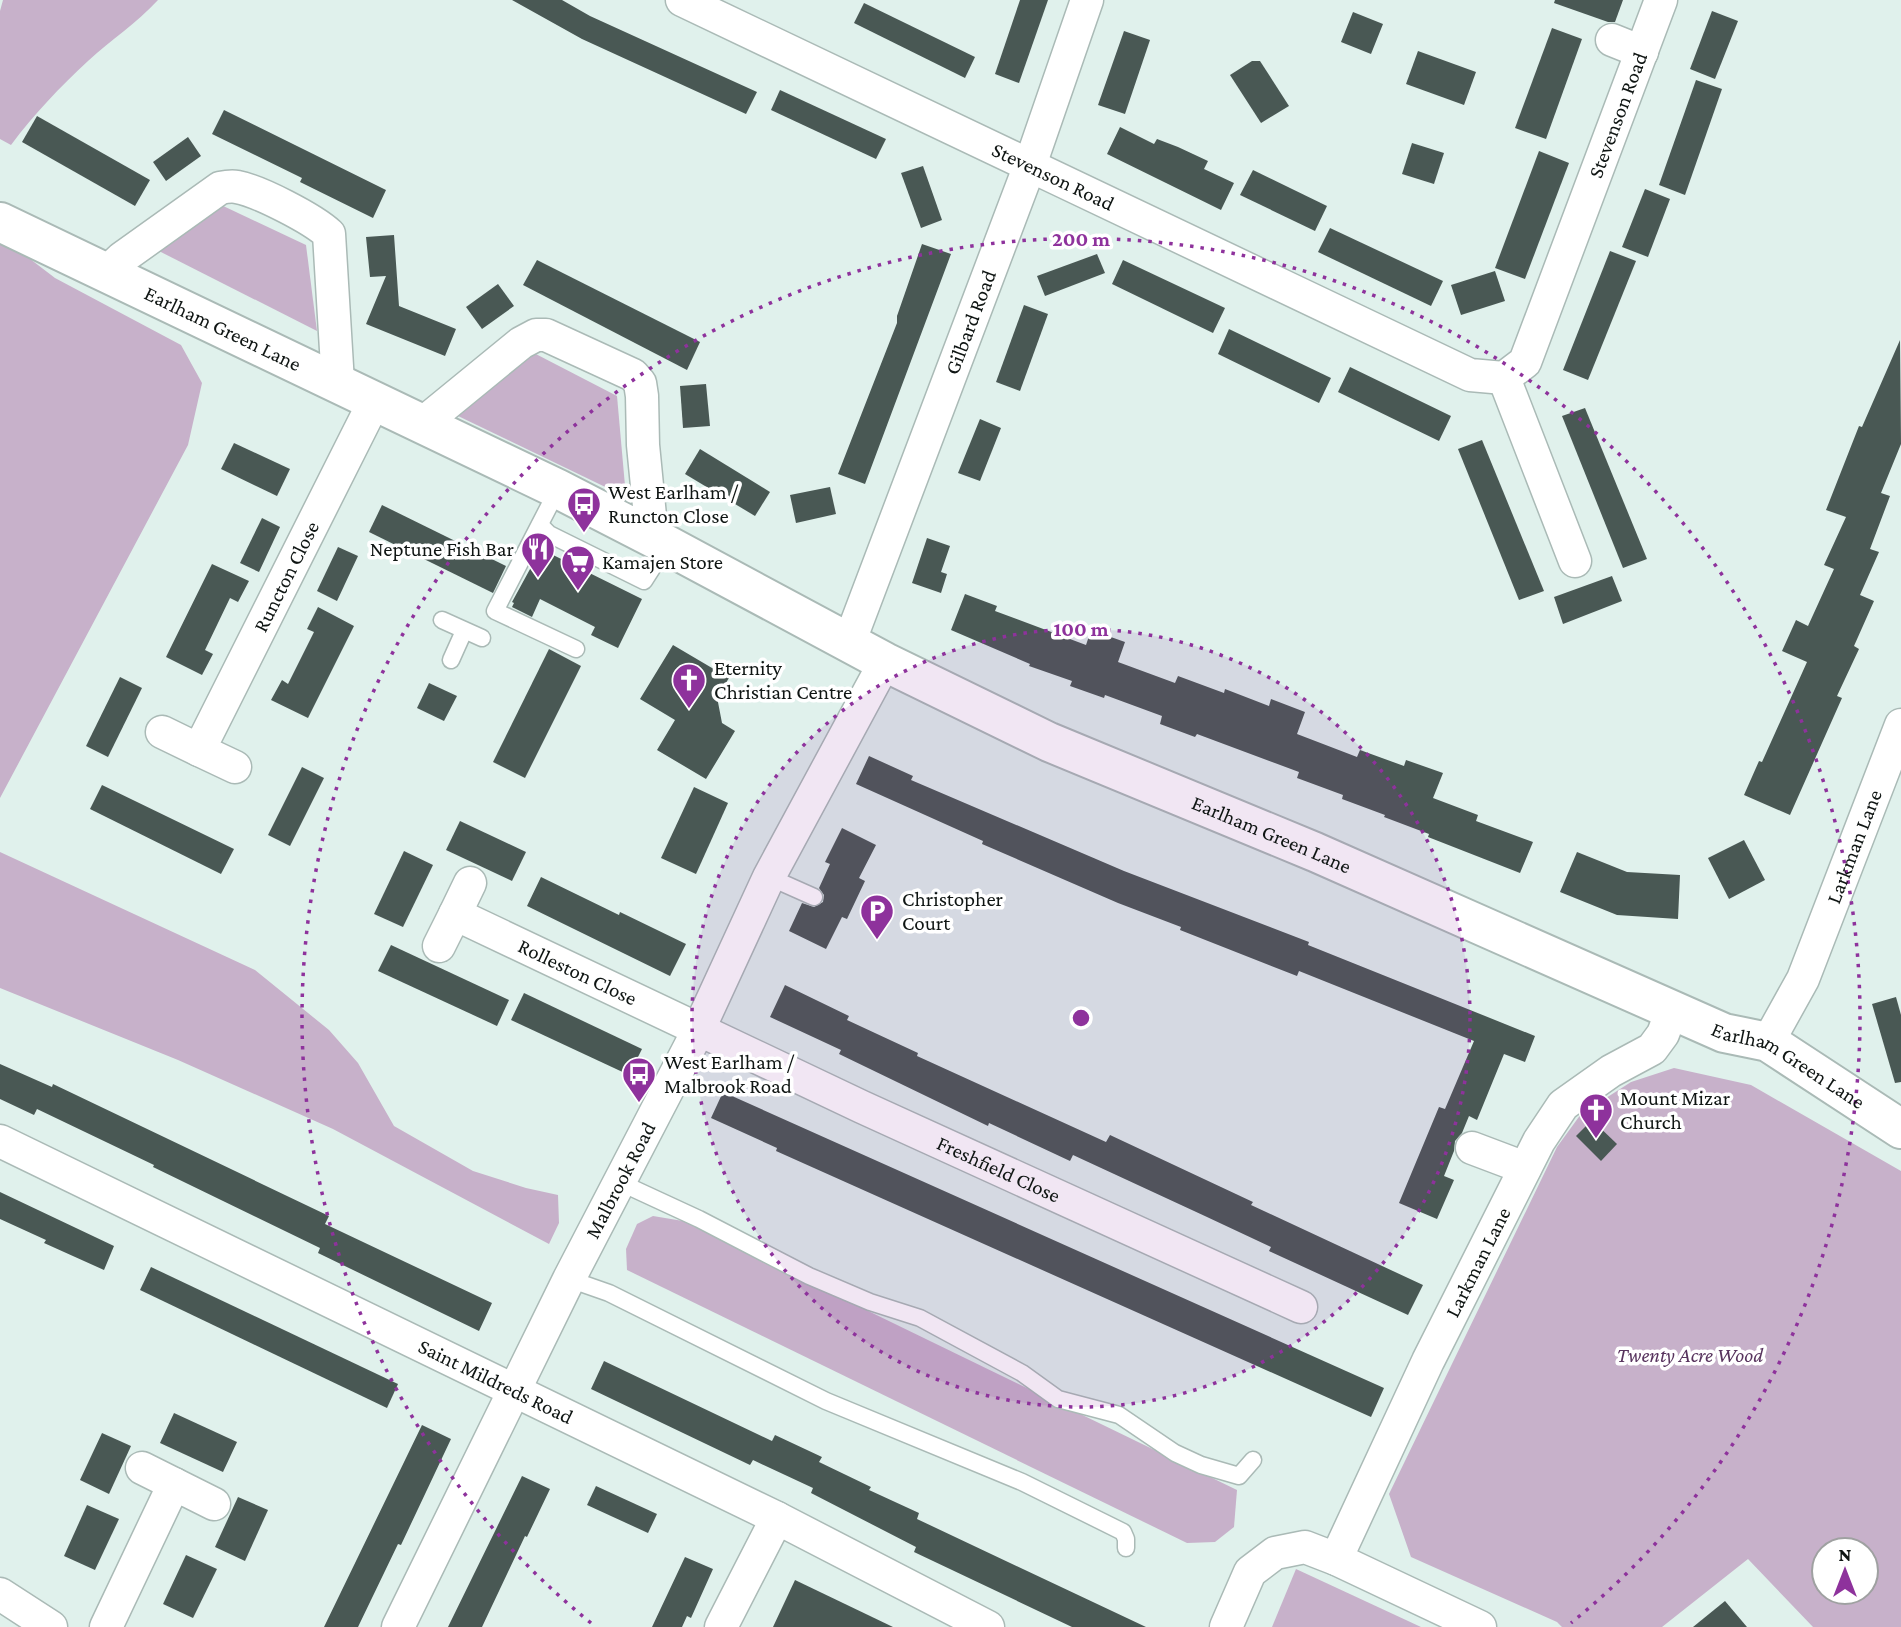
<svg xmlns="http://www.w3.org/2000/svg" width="1901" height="1627" font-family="'Crimson Pro',serif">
<rect width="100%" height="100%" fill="#e0f1ec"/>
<g fill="#c7b1ca" fill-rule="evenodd">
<path d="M3,0H158C136,24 112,39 88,61C60,87 34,114 11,145L0,139V11Z"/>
<polygon points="219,204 306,245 317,331 151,247"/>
<polygon points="0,236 55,278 181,345 202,383 188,445 0,798"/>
<polygon points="530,351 617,396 626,497 456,415"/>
<polygon points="0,852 255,970 329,1030 358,1063 394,1126 473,1171 526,1188 558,1195 559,1223 549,1244 333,1129 178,1060 0,988"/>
<path d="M1674,1068L1751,1085L1901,1171V1627H1813L1748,1559L1662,1627H1562L1557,1622L1411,1557L1389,1494L1557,1147L1581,1114L1631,1082ZM1824,1550H1866V1592H1824Z"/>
<polygon points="653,1216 683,1221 1237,1490 1234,1527 1215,1542 1187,1543 627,1270 626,1249 637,1224"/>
<polygon points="1296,1569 1421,1627 1272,1627"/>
</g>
<g fill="#495854">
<polygon points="512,0 562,0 590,16 757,92 746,114 582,39"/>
<polygon points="1020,0 1048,0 1019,83 995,74"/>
<polygon points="1555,0 1623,0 1615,22 1608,22 1554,3"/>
<polygon points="864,3 975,57 965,78 854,23"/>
<polygon points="1712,11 1738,21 1715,79 1690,69"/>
<polygon points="1353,12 1383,24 1371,54 1341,42"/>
<polygon points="1552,28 1582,39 1546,139 1515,128"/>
<polygon points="1124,31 1150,40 1125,114 1098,105"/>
<polygon points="1418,51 1476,72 1464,105 1406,84"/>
<polygon points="1252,61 1260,61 1289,106 1261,123 1230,75"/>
<polygon points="1696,80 1722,89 1685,195 1659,185"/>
<polygon points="780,90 886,139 876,159 771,110"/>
<polygon points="224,110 386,190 373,218 300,182 302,178 212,134"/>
<polygon points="37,116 150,180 135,206 22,142"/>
<polygon points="1120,127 1154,144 1157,139 1178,147 1208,161 1204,169 1234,183 1221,210 1107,154"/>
<polygon points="188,137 201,156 166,181 153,162"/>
<polygon points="1412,143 1444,153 1434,184 1402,174"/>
<polygon points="1539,151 1569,163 1525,279 1495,268"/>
<polygon points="923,166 942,220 921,228 901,173"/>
<polygon points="1253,170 1327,206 1315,231 1240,195"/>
<polygon points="1645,189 1670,199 1648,257 1622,247"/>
<polygon points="1330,228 1443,281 1431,306 1318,252"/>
<polygon points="394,235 399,306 456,329 445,356 366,324 386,276 370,277 366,237"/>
<polygon points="922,244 951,254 865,484 838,474 897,323 897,316"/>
<polygon points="1610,251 1636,261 1588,380 1563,370"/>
<polygon points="1097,254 1105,273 1045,296 1037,276"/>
<polygon points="537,260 700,342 687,370 523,285"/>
<polygon points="1123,260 1225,308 1213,333 1112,284"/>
<polygon points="1495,271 1505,301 1461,315 1451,285"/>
<polygon points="498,284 514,306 482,329 466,307"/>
<polygon points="1024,305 1048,314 1020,391 996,382"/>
<polygon points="1229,329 1331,378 1319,403 1218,354"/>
<polygon points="1900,340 1901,444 1881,493 1890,496 1870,549 1879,552 1860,595 1874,601 1854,646 1859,649 1837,696 1842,698 1790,815 1744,795 1759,761 1762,762 1807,662 1782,651 1796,620 1808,626 1834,569 1824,565 1846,517 1826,510 1859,426 1862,427"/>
<polygon points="1350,367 1451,416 1439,441 1338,392"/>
<polygon points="706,384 710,426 683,428 680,386"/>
<polygon points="1585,408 1647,559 1623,568 1562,416"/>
<polygon points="980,419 1001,428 980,481 958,473"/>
<polygon points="1482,440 1544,591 1519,600 1458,449"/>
<polygon points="234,443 290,469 277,496 221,469"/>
<polygon points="700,449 770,492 755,516 685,474"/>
<polygon points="830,487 836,514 796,523 790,495"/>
<polygon points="382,505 506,566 493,593 369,532"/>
<polygon points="262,518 280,527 259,572 240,563"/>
<polygon points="927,538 950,546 941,572 947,574 941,593 912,583"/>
<polygon points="338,547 358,556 337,601 317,591"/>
<polygon points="541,549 642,599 618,648 591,635 595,627 540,599 532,617 512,607 514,603 512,602"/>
<polygon points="212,564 249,581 238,602 230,598 205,650 213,654 202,675 166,657"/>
<polygon points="1612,576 1622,601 1563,624 1554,597"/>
<polygon points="965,594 997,606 995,611 1086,645 1091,630 1125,642 1118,662 1175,683 1178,676 1224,693 1225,689 1269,706 1271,699 1305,712 1297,734 1357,757 1360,750 1404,766 1406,760 1443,773 1433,798 1478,815 1476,821 1533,842 1520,873 1428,837 1429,834 1384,817 1385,815 1342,799 1343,795 1297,778 1299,772 1197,734 1195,737 1160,724 1162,716 1105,695 1104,698 1070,686 1072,681 1029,666 1030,664 951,630"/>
<polygon points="318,607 354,626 308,718 271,700 282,680 288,684 314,632 307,629"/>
<polygon points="673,645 729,678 717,697 722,723 735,731 706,779 657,750 675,720 640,699"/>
<polygon points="549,649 581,666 525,778 493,762"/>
<polygon points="120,677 142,688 108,757 86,746"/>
<polygon points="429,683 457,696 444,721 417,708"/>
<polygon points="869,756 913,776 911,780 1124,871 1309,942 1308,945 1535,1036 1525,1062 1504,1054 1477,1120 1469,1116 1462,1133 1455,1141 1454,1151 1444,1176 1454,1180 1437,1219 1399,1203 1439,1107 1445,1109 1474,1041 1299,971 1297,976 1180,930 1181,927 1118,903 982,844 983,841 856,784"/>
<polygon points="302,767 324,778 290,846 268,835"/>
<polygon points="102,785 234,849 221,874 90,809"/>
<polygon points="694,787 728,803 696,874 661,858"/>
<polygon points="460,821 526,852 512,881 446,850"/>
<polygon points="842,828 876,845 859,878 865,881 847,919 842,917 826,949 789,931 802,903 814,907 823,902 824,895 819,888 830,864 825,862"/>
<polygon points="1744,840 1765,880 1729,899 1708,858"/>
<polygon points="404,851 433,865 403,927 374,914"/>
<polygon points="1577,852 1627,872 1680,875 1678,919 1617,915 1560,892"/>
<polygon points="541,877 619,915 620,912 686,944 670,976 527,906"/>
<polygon points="391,945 509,1000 497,1026 378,971"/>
<polygon points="785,985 849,1016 847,1020 918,1053 917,1056 1106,1142 1110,1135 1253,1202 1251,1205 1423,1285 1408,1315 1269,1251 1271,1247 1207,1217 1073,1155 1070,1161 989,1123 988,1126 839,1054 841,1050 770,1017"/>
<polygon points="524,993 642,1049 629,1075 511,1020"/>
<polygon points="1896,997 1901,1015 1901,1082 1895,1083 1872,1004"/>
<polygon points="0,1064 52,1087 53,1084 329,1216 325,1224 492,1303 479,1331 318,1253 320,1248 153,1167 154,1165 37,1109 34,1115 0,1099"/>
<polygon points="723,1092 1384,1388 1371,1417 776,1151 777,1148 711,1118"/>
<polygon points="1592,1120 1617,1144 1601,1161 1576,1136"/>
<polygon points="0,1192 114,1246 104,1270 44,1243 46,1240 0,1219"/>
<polygon points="151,1267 398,1384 387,1408 140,1290"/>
<polygon points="604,1361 772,1441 775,1435 822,1457 819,1462 871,1487 869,1490 919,1513 917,1519 1146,1627 1072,1627 914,1552 916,1547 811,1493 813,1488 753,1460 750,1465 591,1389"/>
<polygon points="174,1413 237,1442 223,1472 160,1443"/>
<polygon points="422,1425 451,1439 401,1545 398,1544 358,1627 324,1627"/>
<polygon points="102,1433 131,1446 109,1494 80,1480"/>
<polygon points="522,1476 550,1489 527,1537 525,1536 482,1627 448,1627"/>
<polygon points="596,1486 657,1514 648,1533 587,1505"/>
<polygon points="238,1497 268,1510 245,1561 215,1547"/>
<polygon points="87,1505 119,1519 95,1570 64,1556"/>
<polygon points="186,1555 217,1569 193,1618 163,1604"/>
<polygon points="685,1557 713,1569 691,1618 687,1616 682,1627 652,1627"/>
<polygon points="795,1580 893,1627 773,1627"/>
<polygon points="1725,1601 1747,1627 1693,1627"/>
</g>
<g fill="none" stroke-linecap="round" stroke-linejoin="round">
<g stroke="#aabab6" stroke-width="19">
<g id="service">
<polyline points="558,489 495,611 576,649"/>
<polyline points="540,525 549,534 644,581 667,545"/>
<polyline points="442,620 482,638"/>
<polyline points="451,660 464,631"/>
<polyline points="769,877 814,897"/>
<polyline points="619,1182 699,1219 809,1276 870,1302 920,1318 1022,1373 1058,1399 1119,1415 1175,1453 1201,1465 1239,1476 1253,1460"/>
<polyline points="569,1279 609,1293 826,1401 1022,1482 1123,1532 1126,1539 1126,1548"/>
</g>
</g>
<g stroke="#aabab6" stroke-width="35">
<g id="minor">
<path id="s1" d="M682,0L1470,375L1504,378L1525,362L1661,0"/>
<polyline points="1612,40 1642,52"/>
<path d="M106,273L122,258L220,188C225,187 232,186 237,187C259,191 313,219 329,234L338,383"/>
<polyline points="1504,378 1575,561"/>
<polyline points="422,424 521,343 536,335 546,335 633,375 640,383 642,396 643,445 650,516 645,533"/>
<path id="s2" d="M849,643L1030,165L1087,0"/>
<polyline points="162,732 199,750"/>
<path id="s3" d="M235,767L199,750L374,402"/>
<path id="s4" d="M470,883L455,914L862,1107L1301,1307"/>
<polyline points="439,946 455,914"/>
<path id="s5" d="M1768,1042L1803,979L1901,725"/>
<path id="s6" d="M0,1141L777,1518L988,1627"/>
<polyline points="1472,1148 1525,1168"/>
<polyline points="142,1468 174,1484"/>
<path id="s7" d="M1336,1559L1428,1361L1539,1141L1563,1105L1611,1071L1652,1049L1663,1034L1672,1010"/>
<polyline points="0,1594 51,1627"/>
<polyline points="106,1627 174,1484 214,1504"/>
<path id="s8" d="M398,1627L569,1279L698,1031L769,877L885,662"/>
<polyline points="721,1627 777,1518"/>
<polyline points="1226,1627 1250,1572 1275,1553 1305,1547 1336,1559 1480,1627"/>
</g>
</g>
<g stroke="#aabab6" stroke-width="42">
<g id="tertiary">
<path id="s9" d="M0,222L558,489L667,545L885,662L1049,742L1315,852L1724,1033L1768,1042L1901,1129"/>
</g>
</g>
<use href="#service" stroke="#fff" stroke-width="16"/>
<use href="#minor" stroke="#fff" stroke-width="32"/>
<use href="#tertiary" stroke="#fff" stroke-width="38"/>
</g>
<circle cx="1081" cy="1018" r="389" fill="#8e329c" fill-opacity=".12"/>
<g fill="none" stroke="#8e329c" stroke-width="3.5" stroke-dasharray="3.5 7">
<circle cx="1081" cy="1018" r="389"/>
<path d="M591 1623A779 779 0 1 1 1571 1623"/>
</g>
<defs>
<g id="bus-pin" transform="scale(1.75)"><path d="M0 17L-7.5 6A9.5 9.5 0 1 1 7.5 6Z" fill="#8e329c" stroke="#fff"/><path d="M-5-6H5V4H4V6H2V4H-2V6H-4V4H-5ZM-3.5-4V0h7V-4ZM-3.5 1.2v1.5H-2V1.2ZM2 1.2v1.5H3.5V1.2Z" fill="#fff"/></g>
<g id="restaurant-pin" transform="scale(1.75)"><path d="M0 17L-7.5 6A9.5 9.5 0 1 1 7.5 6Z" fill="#8e329c" stroke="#fff"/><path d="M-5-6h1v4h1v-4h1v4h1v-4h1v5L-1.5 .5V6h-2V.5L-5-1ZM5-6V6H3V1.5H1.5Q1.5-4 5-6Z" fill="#fff"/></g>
<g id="supermarket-pin" transform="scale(1.75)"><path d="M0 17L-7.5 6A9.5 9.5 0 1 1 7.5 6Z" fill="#8e329c" stroke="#fff"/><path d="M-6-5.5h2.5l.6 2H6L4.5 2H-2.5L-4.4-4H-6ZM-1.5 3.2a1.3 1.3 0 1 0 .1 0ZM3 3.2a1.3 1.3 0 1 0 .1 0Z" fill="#fff"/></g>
<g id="church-pin" transform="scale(1.75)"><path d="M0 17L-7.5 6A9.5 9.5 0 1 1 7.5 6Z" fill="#8e329c" stroke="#fff"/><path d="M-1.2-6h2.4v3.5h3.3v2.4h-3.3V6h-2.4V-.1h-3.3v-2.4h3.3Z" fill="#fff"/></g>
<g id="parking-pin" transform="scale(1.75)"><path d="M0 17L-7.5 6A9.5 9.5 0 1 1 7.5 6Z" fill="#8e329c" stroke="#fff"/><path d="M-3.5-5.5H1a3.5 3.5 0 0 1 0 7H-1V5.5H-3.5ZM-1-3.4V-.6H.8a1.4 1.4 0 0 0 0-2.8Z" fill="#fff"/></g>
</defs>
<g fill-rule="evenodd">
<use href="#bus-pin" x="584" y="504"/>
<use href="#restaurant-pin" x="538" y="549"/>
<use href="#supermarket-pin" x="578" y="562"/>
<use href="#church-pin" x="689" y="680"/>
<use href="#parking-pin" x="877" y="911"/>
<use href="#bus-pin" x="639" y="1074"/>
<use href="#church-pin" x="1596" y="1110"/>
</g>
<g text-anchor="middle" stroke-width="7" stroke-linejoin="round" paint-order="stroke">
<g font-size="21" fill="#0f1513" stroke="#fff">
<text dy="7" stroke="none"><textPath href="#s1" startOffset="1197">Stevenson Road</textPath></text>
<text dy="7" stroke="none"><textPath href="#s1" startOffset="411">Stevenson Road</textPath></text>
<text dy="7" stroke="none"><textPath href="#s2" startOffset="343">Gilbard Road</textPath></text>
<text dy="7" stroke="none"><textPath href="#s9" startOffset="247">Earlham Green Lane</textPath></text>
<text dy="7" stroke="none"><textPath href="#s3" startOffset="234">Runcton Close</textPath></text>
<text dy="7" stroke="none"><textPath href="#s9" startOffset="1412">Earlham Green Lane</textPath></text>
<text dy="7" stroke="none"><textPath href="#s5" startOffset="214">Larkman Lane</textPath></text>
<text dy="7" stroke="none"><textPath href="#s4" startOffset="170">Rolleston Close</textPath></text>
<text dy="7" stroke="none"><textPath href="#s9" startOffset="1979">Earlham Green Lane</textPath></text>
<text dy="7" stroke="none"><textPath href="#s4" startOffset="635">Freshfield Close</textPath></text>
<text dy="7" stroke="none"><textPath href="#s8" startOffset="499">Malbrook Road</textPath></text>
<text dy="7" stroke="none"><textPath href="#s7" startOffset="329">Larkman Lane</textPath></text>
<text dy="7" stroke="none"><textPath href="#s6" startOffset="551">Saint Mildreds Road</textPath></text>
</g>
<g font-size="21" fill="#0f1513" stroke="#fff" text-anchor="start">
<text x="608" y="499">West Earlham /<tspan x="608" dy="24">Runcton Close</tspan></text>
<text x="514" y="556" text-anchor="end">Neptune Fish Bar</text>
<text x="602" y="569">Kamajen Store</text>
<text x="714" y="675">Eternity<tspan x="714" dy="24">Christian Centre</tspan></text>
<text x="902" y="906">Christopher<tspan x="902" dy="24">Court</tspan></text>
<text x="664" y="1069">West Earlham /<tspan x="664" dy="24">Malbrook Road</tspan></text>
<text x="1620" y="1105">Mount Mizar<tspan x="1620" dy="24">Church</tspan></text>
</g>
<g font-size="21" font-style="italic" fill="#58345e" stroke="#fff">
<text x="1690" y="1362">Twenty Acre Wood</text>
</g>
</g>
<circle cx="1081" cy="1018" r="10" fill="#8e329c" stroke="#fff" stroke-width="3.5"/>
<g font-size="21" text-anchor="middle" font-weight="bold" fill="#8e329c" stroke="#fff" stroke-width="7" stroke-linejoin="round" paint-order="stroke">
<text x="1081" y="246">200 m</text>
<text x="1081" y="636">100 m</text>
</g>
<g transform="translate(1845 1571)"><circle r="33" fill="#ffffff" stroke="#9fa1a1" stroke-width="2"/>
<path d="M0-5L12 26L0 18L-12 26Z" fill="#8e329c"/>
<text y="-10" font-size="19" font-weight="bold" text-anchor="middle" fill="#0f1513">N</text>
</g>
</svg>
